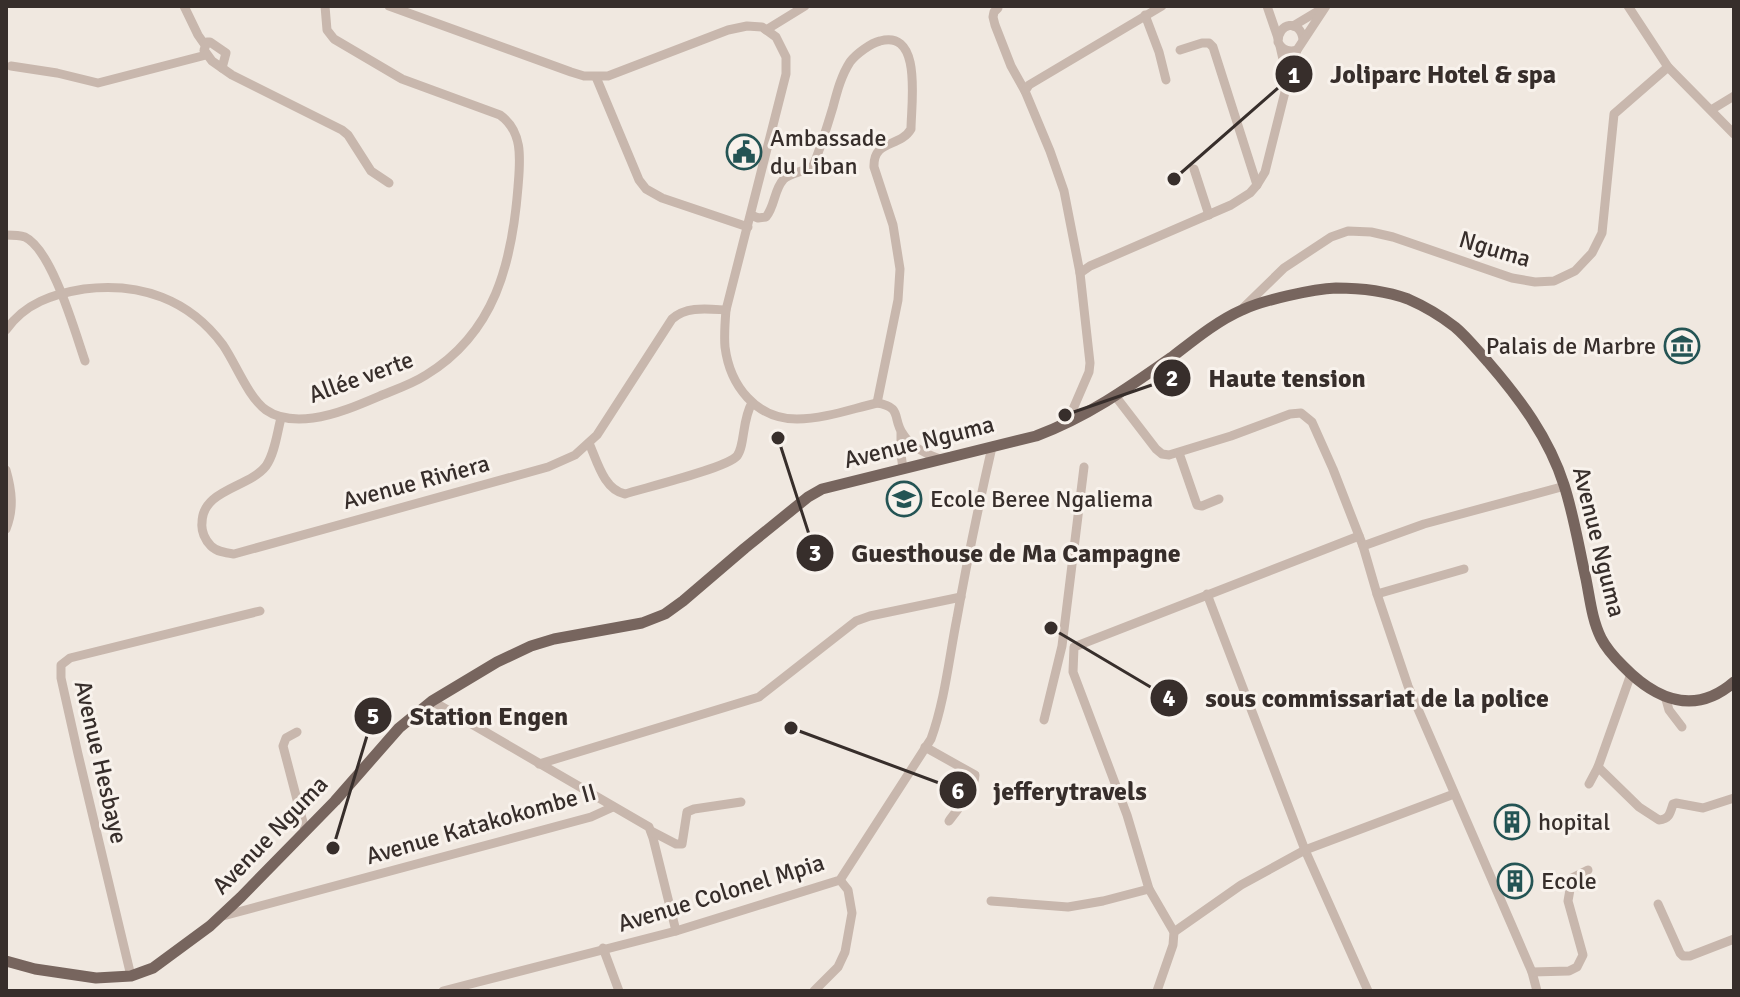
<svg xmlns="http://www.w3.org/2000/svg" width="1740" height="997" font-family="Signika,sans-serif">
<rect width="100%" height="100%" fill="#f0e8e0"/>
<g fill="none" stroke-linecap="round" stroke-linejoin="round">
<g stroke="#c8b7ad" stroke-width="9">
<polyline points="184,6 198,35 205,45"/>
<path d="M389,6L571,72L584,76H608L728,30L747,26L762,27L776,37L786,57V74L726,310C725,322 724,335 725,347C730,386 756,419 797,419C824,419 851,409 877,403C903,407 892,419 903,434C911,447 926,454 940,459"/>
<polyline points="996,6 998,8 994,12 993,17 995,25 1011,66 1025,91 1050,151 1064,191 1080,273 1090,363 1089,372 1067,423"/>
<polyline points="1267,6 1278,38"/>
<polyline points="1628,6 1668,67 1734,134"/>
<polyline points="1145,15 1159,52 1166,80"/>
<polyline points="1293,26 1323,8"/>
<polyline points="766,30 805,6"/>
<polygon points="207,42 210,42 226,53 222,68 212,61 204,50"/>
<polyline points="1280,46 1287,77"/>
<polyline points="1180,50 1202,43 1209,43 1213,47 1257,185"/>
<path d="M1297,50C1288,53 1282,50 1278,42C1278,22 1300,19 1303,39"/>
<polyline points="11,66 57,73 98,83 206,55"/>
<polyline points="222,68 232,75 342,130 348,135 371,171 389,183"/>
<polyline points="596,77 639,180 646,189 662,198 748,227"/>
<polyline points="1025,91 1029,85 1162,6"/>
<polyline points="1711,110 1734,96"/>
<polyline points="1194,169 1209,215"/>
<path d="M751,215L758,218L766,217C775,206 774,190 783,180C788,173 804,172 813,166C821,147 827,127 833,107C837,92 841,76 850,62C856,54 871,43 880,41C923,29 911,105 911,129C900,148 873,139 874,167L893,225L900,269L898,300L877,403"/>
<path d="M6,235C12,235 19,235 25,237C52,250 75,332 85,361"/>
<polyline points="1080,273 1090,266 1231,205 1250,193 1257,185 1265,172 1288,80 1297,50 1326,6"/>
<polyline points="1244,307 1284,268 1331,237 1348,231 1371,232 1393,237 1512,278 1535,282 1554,281 1575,271 1592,253 1602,233 1614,114 1668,67"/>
<path d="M6,330C25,303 53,294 84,289C140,282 189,299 223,345C236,364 248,397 266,410C280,420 297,420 313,418C336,415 361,404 382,395C397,389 412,384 426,375C495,333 512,263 518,187C520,161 524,132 500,115L402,79L334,39L327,30L325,6"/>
<polyline points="1116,397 1156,449 1162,454 1169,455 1231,436 1290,414 1301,413 1312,422 1333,469 1363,546 1377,594 1408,686 1532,972 1537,991"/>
<path d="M281,418C277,433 275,453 266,466C249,488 202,489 202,523C201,531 205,540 211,546C217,552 226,553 234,554L548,467L575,455L597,435L672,319C687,306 707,309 726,310"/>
<polyline points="901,433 901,454 903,469"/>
<path d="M589,443C597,461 604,490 625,494C644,488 727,468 737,456C745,446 742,419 752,403"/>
<polyline points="1179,453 1197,505 1202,506 1219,499"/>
<path d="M6,470C12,491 14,509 6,529"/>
<polyline points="1363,546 1424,524 1565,486"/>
<polyline points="1207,594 1305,850 1368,991"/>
<polyline points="1377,594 1464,569"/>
<polyline points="1665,696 1669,710 1682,727"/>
<polyline points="432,701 649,827 653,838 676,931"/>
<polyline points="1044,720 1062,646 1084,467"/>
<polyline points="297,732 286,738 283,746 305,830"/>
<path d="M925,747L975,775C974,792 959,807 949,821"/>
<polyline points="539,764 759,697 856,621 870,616 961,597"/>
<path d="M1598,767L1639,807L1659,820C1669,819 1670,814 1673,804L1676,803L1703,808L1734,798"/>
<polyline points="1589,784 1598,767 1631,674"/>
<polyline points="651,831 676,844 682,844 687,812 694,809 741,802"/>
<polyline points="991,901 1068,907 1103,901 1149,889"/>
<polyline points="1658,904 1680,953 1683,956 1690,956 1734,939"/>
<polyline points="223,916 591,817 613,807"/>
<polyline points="1174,932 1241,885 1305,850 1454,794"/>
<polyline points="603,948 619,991"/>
<polyline points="1532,972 1569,971 1577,967 1583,955 1568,901 1572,878 1588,870"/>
<polyline points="131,976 78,754 61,678 61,665 70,658 260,611"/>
<path d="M443,991L676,931L840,880L931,739C945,700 949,658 957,618C967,561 979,504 992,447"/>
<polyline points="814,991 838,967 845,952 852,913 848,890 840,880"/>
<polyline points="1157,991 1173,945 1174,932 1149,889 1127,815 1073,672 1074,647 1359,536"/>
</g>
<path stroke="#77655e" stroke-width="11" d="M6,961L35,969L96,978L131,976L153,968L210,926L241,897L335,801L399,728L432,701L497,662L531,646L554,639L642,623L665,614L683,601L745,548L808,497L822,489L1036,436C1087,417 1128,388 1172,357C1194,340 1217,321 1242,310C1263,300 1313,289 1336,288C1359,288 1386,291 1408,299C1424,306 1441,316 1455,327C1467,337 1477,350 1488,362C1520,399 1549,438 1564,485C1574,516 1579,548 1586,579C1590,599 1592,620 1601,638C1606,648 1615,658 1623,666C1656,700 1695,716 1734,682"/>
</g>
<defs>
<g id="civic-ring" transform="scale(1.8)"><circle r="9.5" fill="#f8f2ec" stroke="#245454" stroke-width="1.5"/><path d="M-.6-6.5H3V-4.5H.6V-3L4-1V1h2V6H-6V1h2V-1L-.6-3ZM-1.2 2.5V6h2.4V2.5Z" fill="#245454"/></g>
<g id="museum-ring" transform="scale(1.8)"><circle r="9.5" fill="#f8f2ec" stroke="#245454" stroke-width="1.5"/><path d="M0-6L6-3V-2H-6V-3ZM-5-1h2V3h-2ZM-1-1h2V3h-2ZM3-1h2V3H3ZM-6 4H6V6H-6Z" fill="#245454"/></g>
<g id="school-ring" transform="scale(1.8)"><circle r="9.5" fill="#f8f2ec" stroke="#245454" stroke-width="1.5"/><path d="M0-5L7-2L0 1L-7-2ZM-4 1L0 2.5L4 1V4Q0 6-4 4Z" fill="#245454"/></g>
<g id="building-ring" transform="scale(1.8)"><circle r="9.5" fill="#f8f2ec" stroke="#245454" stroke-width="1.5"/><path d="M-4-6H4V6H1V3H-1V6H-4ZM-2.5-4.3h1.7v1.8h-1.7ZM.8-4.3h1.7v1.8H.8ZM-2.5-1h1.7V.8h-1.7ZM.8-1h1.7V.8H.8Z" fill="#245454"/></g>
</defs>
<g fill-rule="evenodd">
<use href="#civic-ring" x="744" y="152"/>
<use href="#museum-ring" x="1682" y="346"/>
<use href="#school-ring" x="904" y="499"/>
<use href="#building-ring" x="1512" y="822"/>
<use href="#building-ring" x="1515" y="881"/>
</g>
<g text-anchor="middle" stroke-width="6" stroke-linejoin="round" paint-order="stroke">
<g font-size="24" fill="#372e2b" stroke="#f8f2ec" text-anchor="start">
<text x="770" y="146">Ambassade<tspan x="770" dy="28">du Liban</tspan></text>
<text x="1656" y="354" text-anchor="end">Palais de Marbre</text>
<text x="930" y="507">Ecole Beree Ngaliema</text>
<text x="1538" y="830">hopital</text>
<text x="1541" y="889">Ecole</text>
</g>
<g font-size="24" fill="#372e2b" stroke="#f8f2ec">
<text transform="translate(1495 249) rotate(17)" y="8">Nguma</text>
<text transform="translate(361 377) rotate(-20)" y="8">Allée verte</text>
<text transform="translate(919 442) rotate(-14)" y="8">Avenue Nguma</text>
<text transform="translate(416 482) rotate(-15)" y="8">Avenue Riviera</text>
<text transform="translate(1599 542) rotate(76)" y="8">Avenue Nguma</text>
<text transform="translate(101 762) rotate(77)" y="8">Avenue Hesbaye</text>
<text transform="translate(481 824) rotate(-16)" y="8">Avenue Katakokombe II</text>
<text transform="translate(270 835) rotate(-46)" y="8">Avenue Nguma</text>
<text transform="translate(721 893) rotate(-17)" y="8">Avenue Colonel Mpia</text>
</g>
</g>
<path fill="none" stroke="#372e2b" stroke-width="3" d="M1174 179L1294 74M1065 415L1172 378M778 438L815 553M1051 628L1169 698M333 848L373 716M791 728L958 790"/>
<g fill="#372e2b" stroke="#f8f2ec" stroke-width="3">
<circle cx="1174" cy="179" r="8"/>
<circle cx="1065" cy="415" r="8"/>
<circle cx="778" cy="438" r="8"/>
<circle cx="1051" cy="628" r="8"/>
<circle cx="333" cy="848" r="8"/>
<circle cx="791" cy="728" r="8"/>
<circle cx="1294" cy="74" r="20"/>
<circle cx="1172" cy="378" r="20"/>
<circle cx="815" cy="553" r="20"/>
<circle cx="1169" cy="698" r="20"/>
<circle cx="373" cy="716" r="20"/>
<circle cx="958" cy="790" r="20"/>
</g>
<g font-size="24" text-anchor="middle" font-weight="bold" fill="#fff">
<text x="1294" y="83">1</text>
<text x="1172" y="386">2</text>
<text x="815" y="561">3</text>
<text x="1169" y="706">4</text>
<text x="373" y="724">5</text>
<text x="958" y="799">6</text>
</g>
<g font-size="26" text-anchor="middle" font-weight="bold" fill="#372e2b" stroke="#f8f2ec" stroke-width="6" stroke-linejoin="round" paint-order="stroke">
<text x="1443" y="83">Joliparc Hotel &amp; spa</text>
<text x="1287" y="387">Haute tension</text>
<text x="1016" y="562">Guesthouse de Ma Campagne</text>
<text x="1377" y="707">sous commissariat de la police</text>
<text x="489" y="725">Station Engen</text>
<text x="1070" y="800">jefferytravels</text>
</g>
<rect width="1740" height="997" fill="none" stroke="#372e2b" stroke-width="16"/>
</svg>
